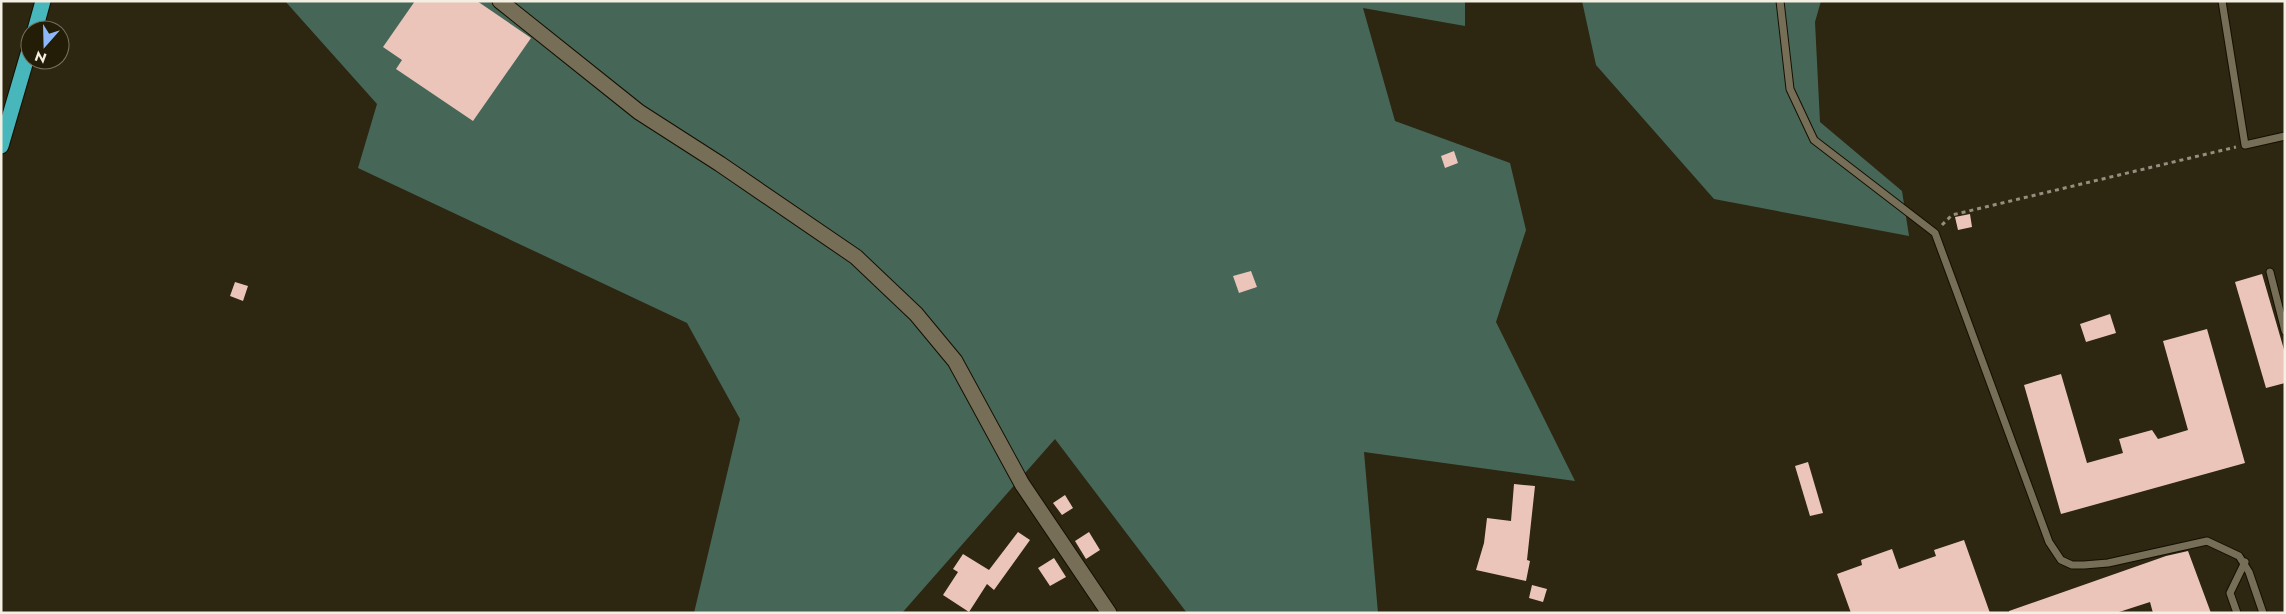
<svg xmlns="http://www.w3.org/2000/svg" width="2286" height="614" font-family="Jost,sans-serif">
<rect width="100%" height="100%" fill="#2d2611"/>
<g fill="#466758">
<polygon points="285,1 1465,1 1465,26 1363,8 1395,121 1510,163 1526,230 1496,322 1575,481 1364,452 1378,613 1187,613 1055,439 902,613 694,613 740,419 687,323 358,168 377,104"/>
<polygon points="1582,1 1821,1 1815,22 1820,122 1902,191 1909,236 1714,199 1596,65"/>
</g>
<g fill="#ebc5ba">
<polygon points="415,1 477,1 531,38 473,121 396,69 402,60 383,47"/>
<polygon points="1454,151 1458,163 1445,168 1441,156"/>
<polygon points="1970,214 1972,227 1958,230 1955,217"/>
<polygon points="1251,271 1257,287 1239,293 1233,276"/>
<polygon points="2262,274 2285,353 2285,383 2266,388 2235,282"/>
<polygon points="235,282 248,286 243,301 230,296"/>
<polygon points="2110,314 2116,333 2086,342 2080,324"/>
<polygon points="2207,329 2245,463 2061,514 2024,385 2061,374 2087,463 2123,453 2119,439 2152,430 2158,439 2188,430 2163,341"/>
<polygon points="1808,462 1823,513 1810,516 1795,466"/>
<polygon points="1514,484 1535,486 1527,560 1530,561 1526,581 1476,570 1484,543 1487,518 1511,521"/>
<polygon points="1065,495 1073,508 1062,515 1053,503"/>
<polygon points="1018,532 1030,540 994,590 987,584 969,612 943,595 958,572 953,569 963,554 989,570"/>
<polygon points="1089,532 1100,550 1086,559 1075,541"/>
<polygon points="1964,540 1990,613 1851,613 1837,574 1862,565 1861,560 1892,549 1899,569 1936,556 1934,550"/>
<polygon points="2188,551 2211,613 2153,613 2150,602 2116,613 2009,613 2009,611 2166,556"/>
<polygon points="1054,558 1066,577 1050,586 1038,568"/>
<polygon points="1532,585 1547,589 1543,602 1529,598"/>
</g>
<g fill="none" stroke-linecap="round" stroke-linejoin="round">
<g stroke="#150f00" stroke-width="9">
<g id="lane">
<polyline points="1780,1 1790,89 1814,140 1935,233 2049,542 2061,560 2072,565 2084,565 2108,563 2207,541 2239,556 2249,572 2263,613"/>
<polyline points="2222,1 2245,145 2285,136"/>
<polyline points="2270,272 2285,331"/>
<polyline points="2237,613 2230,593 2245,562"/>
</g>
</g>
<g stroke="#150f00" stroke-width="17">
<polyline id="secondary" points="500,1 639,112 720,164 856,257 916,314 955,361 1022,484 1109,613"/>
</g>
<g stroke="#150f00" stroke-width="17">
<g id="highway">
<polyline points="35,30 43,1"/>
<polyline points="1,146 30,47"/>
</g>
</g>
<polyline stroke="#958f7e" stroke-width="3" stroke-dasharray="4 4" stroke-linecap="butt" points="1942,225 1952,215 2236,147"/>
<use href="#lane" stroke="#766e56" stroke-width="7"/>
<use href="#secondary" stroke="#766e56" stroke-width="15"/>
<use href="#highway" stroke="#47b7bc" stroke-width="15"/>
</g>
<rect width="2286" height="614" fill="none" stroke="#f3efe2" stroke-width="5"/>
<g transform="translate(45 45) rotate(200)"><circle r="24" fill="#231d07" stroke="#76715f"/>
<path d="M0-4L9 19L0 12L-9 19Z" fill="#8db9fc"/>
<text y="-8" font-size="14" font-weight="bold" text-anchor="middle" fill="#f3efe2">N</text>
</g>
</svg>
